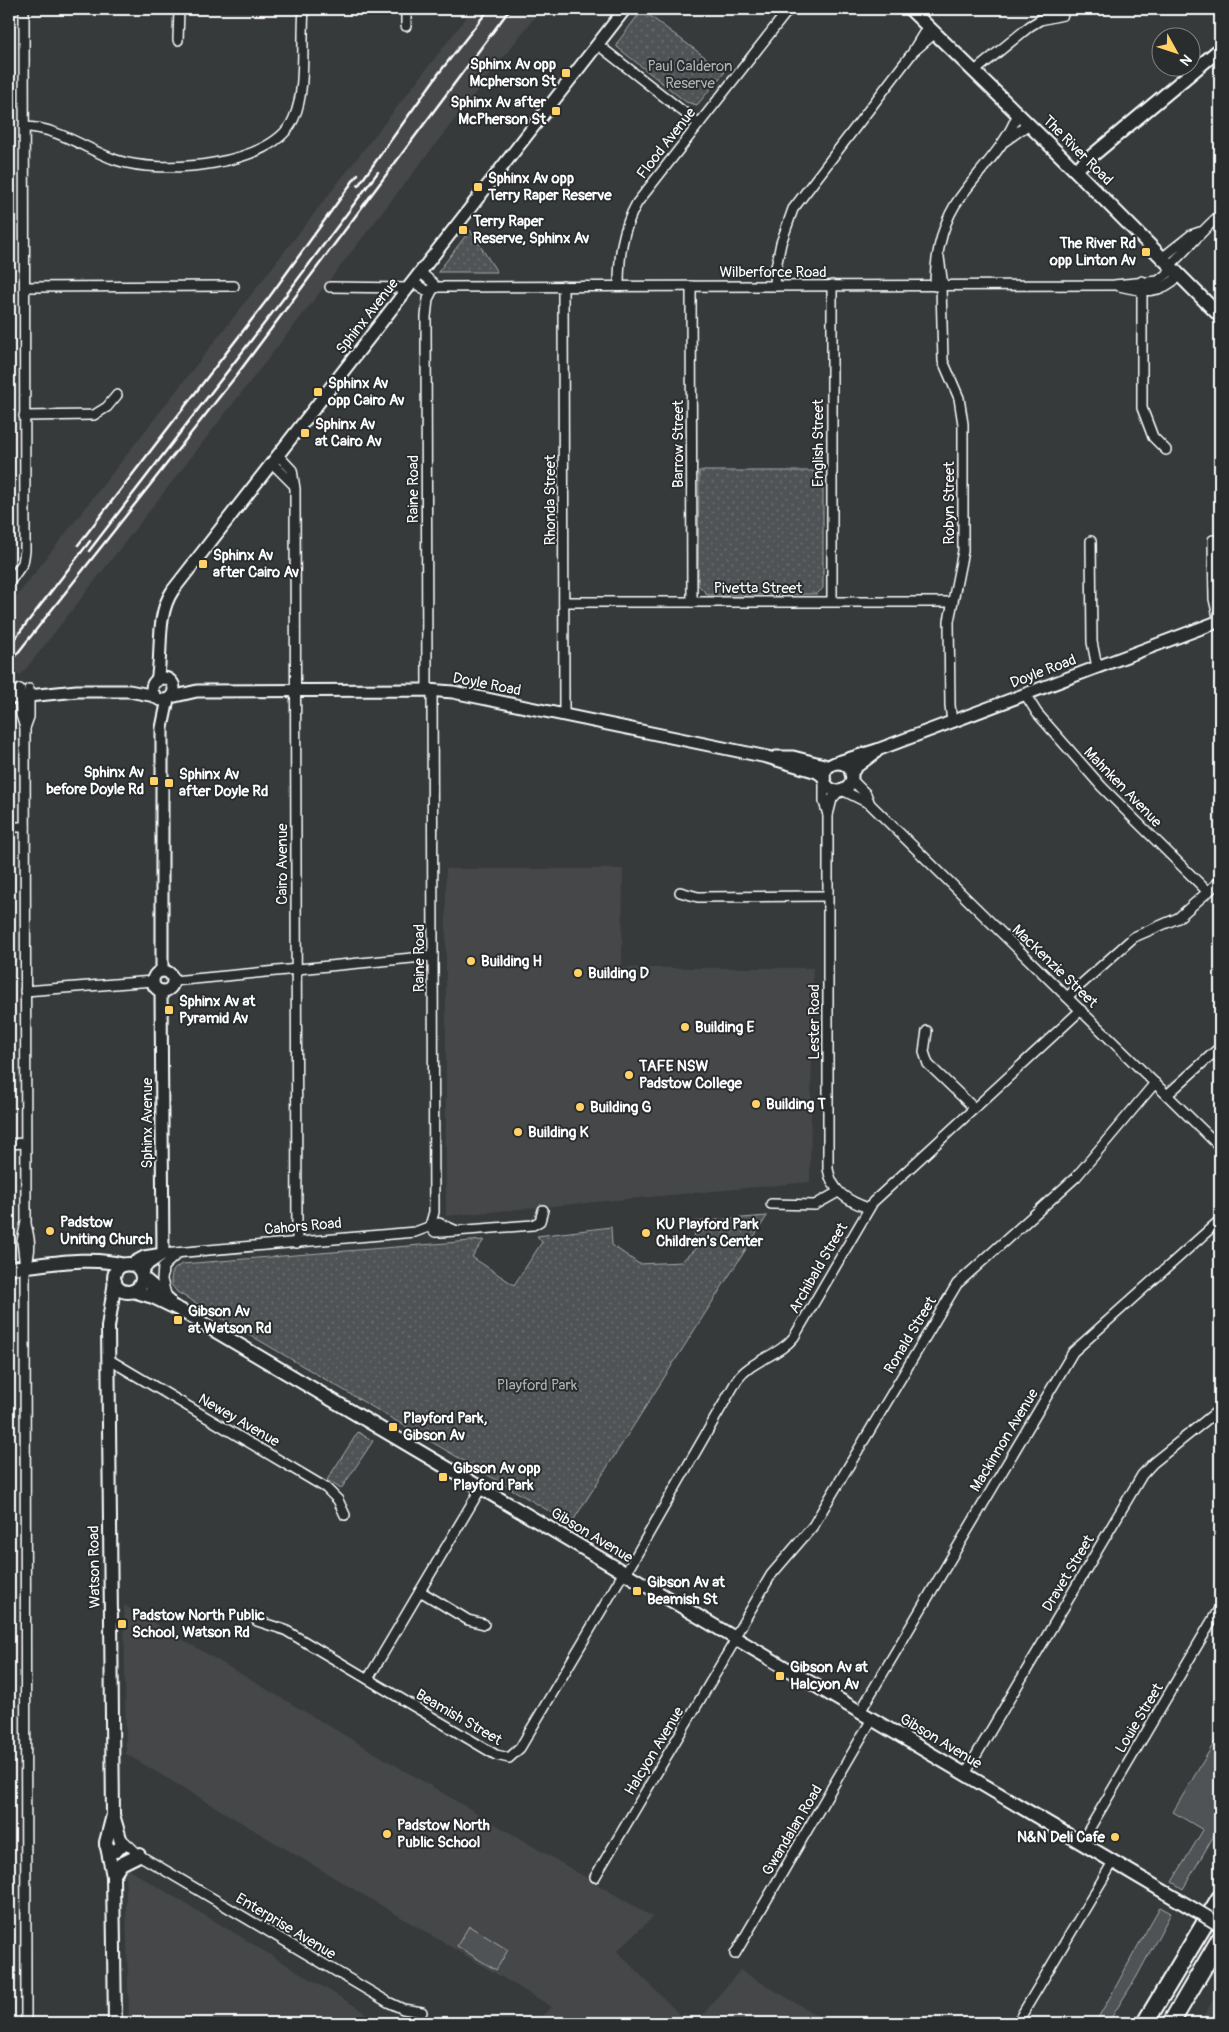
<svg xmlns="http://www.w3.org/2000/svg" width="1229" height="2032" font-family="Pangolin,sans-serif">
<defs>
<pattern id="park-dots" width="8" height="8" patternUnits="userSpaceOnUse" patternTransform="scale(1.25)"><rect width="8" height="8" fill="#505354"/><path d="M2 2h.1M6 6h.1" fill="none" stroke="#6a6d6e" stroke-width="1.8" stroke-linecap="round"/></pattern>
</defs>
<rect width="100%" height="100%" fill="#373a3b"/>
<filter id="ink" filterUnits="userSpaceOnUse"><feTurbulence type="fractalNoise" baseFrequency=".02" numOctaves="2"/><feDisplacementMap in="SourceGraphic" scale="10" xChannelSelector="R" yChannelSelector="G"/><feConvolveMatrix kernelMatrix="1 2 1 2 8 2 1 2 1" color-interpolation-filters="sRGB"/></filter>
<g filter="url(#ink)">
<g fill="#444748">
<polygon points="473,9 541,9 37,655 20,676 13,672 9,677 9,606"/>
<polygon points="446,869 623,869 622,968 813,968 810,1182 446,1216"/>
<polygon points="18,1204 17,1258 9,1259 9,1205"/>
<polygon points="124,1605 653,1917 617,1951 688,2023 534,2023 552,2007 126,1754"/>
<polygon points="125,1867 383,2023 129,2023"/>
<polygon points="740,1970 830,2023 696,2023"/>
<polygon points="1220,1988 1220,2023 1199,2023"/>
</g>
<g fill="#505354" stroke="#a8a9aa">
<polygon points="1220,1733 1220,1825 1183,1889 1172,1882 1203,1830 1173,1812"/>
<path d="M1160,1907L1171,1913L1136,1978L1108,2023H1095C1118,1985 1137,1945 1160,1907Z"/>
<polygon points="469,1926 508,1950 496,1970 457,1946"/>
</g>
<g fill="url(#park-dots)" stroke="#a8a9aa">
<polygon points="642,10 725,72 697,105 686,102 617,47 617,43"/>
<polygon points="470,230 497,272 438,272"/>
<polygon points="699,471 823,471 823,588 817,594 708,595 698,585"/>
<path d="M767,1216L571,1524L177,1292L171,1284C171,1274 172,1269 182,1264L484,1240L472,1257L514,1285L542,1242L537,1236L611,1227L612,1245L639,1264L681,1262L695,1249L694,1222Z"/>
<polygon points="358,1432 373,1441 341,1489 327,1480"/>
</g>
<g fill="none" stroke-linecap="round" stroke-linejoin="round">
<g stroke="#fff" stroke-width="12">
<g id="minor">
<polyline points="406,26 406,9"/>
<polyline points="178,40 179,9"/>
<polyline points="597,44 699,124"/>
<polyline points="914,49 928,26"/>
<polyline points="975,71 1030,26 1040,20 1063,15"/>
<path d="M24,127C58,127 85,149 116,160C160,175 274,167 294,118C307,88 301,42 304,9"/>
<polyline points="1005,141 1029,124"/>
<polyline points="939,257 943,286"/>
<polyline points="1162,258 1191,235 1200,232"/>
<path d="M1170,265C1188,249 1202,230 1220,215"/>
<polyline points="420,272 433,283 433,289"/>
<polyline points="1142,281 1142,408 1153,437 1166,450"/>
<polyline points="413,282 427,291 438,287 1114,285 1158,281 1173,269"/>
<polyline points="832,285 832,601"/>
<polyline points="563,286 564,715"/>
<path d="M619,286C619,255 622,230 637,203L789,9"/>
<polyline points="691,286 692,602"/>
<polyline points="775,286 776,267 781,243 793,209 913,52 935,33"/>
<path d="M935,286C935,260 941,228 955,205C975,174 1005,149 1018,113"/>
<polyline points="941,286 943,361 959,398 963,424 963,551 949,621 950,705 952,722"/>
<path d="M1119,286C1145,292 1160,295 1180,275"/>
<polyline points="25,287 234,286"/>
<polyline points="330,287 408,288"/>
<polyline points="24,416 94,415 107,407 117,395"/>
<polyline points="278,455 292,470 295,489 297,1243"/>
<polyline points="272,463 294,485"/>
<polyline points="1213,540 1214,599 1219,621"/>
<polyline points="1091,541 1092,642 1097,667"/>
<polyline points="9,583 23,563 25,551 24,9"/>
<polyline points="564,602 952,602"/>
<polyline points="20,689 21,715 25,728 26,1222 22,1241 25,1267 26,2023"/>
<polyline points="427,690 426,317 428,299 433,289"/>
<polyline points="1025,694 1037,713 1102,787 1208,892"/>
<polyline points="25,728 29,717 29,689"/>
<polyline points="851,779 866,794 870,804 1220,1147"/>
<polyline points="824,781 824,802 828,815"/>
<polyline points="842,790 870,804"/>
<path d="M839,791L832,799L828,815V1169C832,1192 848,1201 868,1208"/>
<polyline points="9,827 25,827"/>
<polyline points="680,892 698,897 827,896"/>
<polyline points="173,981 433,956"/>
<polyline points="25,991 153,981"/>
<polyline points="1067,997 1134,937 1178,918 1220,881"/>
<polyline points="927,1031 924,1052 928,1064 974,1108"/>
<polyline points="1167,1095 1220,1047"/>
<polyline points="9,1144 25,1143"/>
<polyline points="771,1204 815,1205 838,1192"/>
<polyline points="430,1226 434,1212 432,690"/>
<polyline points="430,1226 435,1232 442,1232 533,1225 540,1221 543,1210"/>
<polyline points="163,1254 415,1232 439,1223 457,1231"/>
<path d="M25,1267C32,1251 30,1240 26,1224"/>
<polyline points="167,1298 162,1280 163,1267 178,1253"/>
<polyline points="108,1359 326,1488 338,1500 345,1515"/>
<path d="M626,1573L737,1380C751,1360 779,1356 794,1337L873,1202L1081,1010"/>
<polyline points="420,1591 468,1620 484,1624"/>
<polyline points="257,1621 285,1630 496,1755 509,1758 520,1748 624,1572"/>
<polyline points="734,1638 771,1575 813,1526 957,1284 1076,1177 1155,1083"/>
<polyline points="368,1679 481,1488"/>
<polyline points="860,1712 1073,1352 1220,1220"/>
<polyline points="965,1774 1142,1475 1153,1463 1220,1409"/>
<polyline points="122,1839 139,1855 388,2002 403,2009 422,2012"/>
<polyline points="1081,1843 1220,1607"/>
<polyline points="595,1877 736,1639"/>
<polyline points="735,1954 872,1719"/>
<polyline points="1017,2023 1113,1862"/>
</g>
</g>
<g stroke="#fff" stroke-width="15">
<g id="tertiary">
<circle cx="163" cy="689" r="11"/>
<path d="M157,681C163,651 155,617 173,590L625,9"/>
<polyline points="171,697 197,691 427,690 453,692 767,757 817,772 824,777"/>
<polyline points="9,698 77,691 129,691 155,696"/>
<polyline points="776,757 793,757 824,765"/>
<polyline points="835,763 877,750 1220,621"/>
<circle cx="838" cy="777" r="14"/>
<polyline points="851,774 856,767 876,752"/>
<circle cx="163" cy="981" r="10"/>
<polyline points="162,971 162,728 168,699"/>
<polyline points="161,991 163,1254"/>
<polyline points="129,1265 144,1257 163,1254"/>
<polyline points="141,1273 148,1264 161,1255"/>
</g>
</g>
<g stroke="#fff" stroke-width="16">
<g id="secondary">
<polyline points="910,9 1061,156 1220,316"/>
<polyline points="1075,170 1220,49"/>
<circle cx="128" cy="1278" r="14"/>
<path d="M9,1268C45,1265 88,1255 124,1265"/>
<polyline points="142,1277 169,1300"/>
<polyline points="115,1281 108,1327 113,1815 106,1842 113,1876 115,2023"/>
<polyline points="133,1291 153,1297 180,1310 1195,1910"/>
<polyline points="106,1845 110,1850 116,1851 122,1845 113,1815"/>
<polyline points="113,1876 121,1864 139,1855"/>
</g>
</g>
<g stroke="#fff" stroke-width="20">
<g id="motorway">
<polyline points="1145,2023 1220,1898"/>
<polyline points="1171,2023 1220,1939"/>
</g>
</g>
<use href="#minor" stroke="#2a2d2e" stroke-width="9"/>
<use href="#tertiary" stroke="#2a2d2e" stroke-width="11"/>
<use href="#secondary" stroke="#2a2d2e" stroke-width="12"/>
<use href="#motorway" stroke="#2a2d2e" stroke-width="16"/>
<g stroke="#fff" stroke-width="2.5">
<polyline points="358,186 439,73 489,9"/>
<polyline points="78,545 270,296 358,174"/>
<polyline points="89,551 280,303 378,172"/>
<polyline points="9,646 90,541"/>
<polyline points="9,664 236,376 510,9"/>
</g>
<g stroke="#fff" stroke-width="16" stroke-linecap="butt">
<polyline id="secondary-bridge" points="1195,1910 1220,1925"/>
</g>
<use href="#secondary-bridge" stroke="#2a2d2e" stroke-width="12"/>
</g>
</g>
<g fill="#ffd166" stroke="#2a2d2e" stroke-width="2">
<rect x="561" y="68" width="10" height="10" rx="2.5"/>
<rect x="551" y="106" width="10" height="10" rx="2.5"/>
<rect x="473" y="182" width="10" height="10" rx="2.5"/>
<rect x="458" y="225" width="10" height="10" rx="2.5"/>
<rect x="1141" y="247" width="10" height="10" rx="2.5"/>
<rect x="313" y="387" width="10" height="10" rx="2.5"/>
<rect x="300" y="428" width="10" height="10" rx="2.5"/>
<rect x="198" y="559" width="10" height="10" rx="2.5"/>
<rect x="149" y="776" width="10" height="10" rx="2.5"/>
<rect x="164" y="778" width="10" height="10" rx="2.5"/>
<circle cx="471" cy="961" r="5"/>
<circle cx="578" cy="973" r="5"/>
<rect x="164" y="1005" width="10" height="10" rx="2.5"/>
<circle cx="685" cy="1027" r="5"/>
<circle cx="629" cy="1075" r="5"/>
<circle cx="756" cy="1104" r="5"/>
<circle cx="580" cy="1107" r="5"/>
<circle cx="518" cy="1132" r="5"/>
<circle cx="50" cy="1231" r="5"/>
<circle cx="646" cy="1233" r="5"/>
<rect x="173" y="1315" width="10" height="10" rx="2.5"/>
<rect x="388" y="1422" width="10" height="10" rx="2.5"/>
<rect x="438" y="1472" width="10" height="10" rx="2.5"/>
<rect x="632" y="1586" width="10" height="10" rx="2.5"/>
<rect x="117" y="1619" width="10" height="10" rx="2.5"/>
<rect x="775" y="1671" width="10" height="10" rx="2.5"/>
<circle cx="387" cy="1834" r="5"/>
<circle cx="1115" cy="1837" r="5"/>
</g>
<g text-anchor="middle" stroke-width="4" stroke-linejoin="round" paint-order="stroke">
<g font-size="15" font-weight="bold" fill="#fff" stroke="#2a2d2e" text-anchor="start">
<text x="556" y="69" text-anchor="end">Sphinx Av opp<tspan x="556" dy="17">Mcpherson St</tspan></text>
<text x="546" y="107" text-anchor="end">Sphinx Av after<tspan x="546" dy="17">McPherson St</tspan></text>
<text x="488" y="183">Sphinx Av opp<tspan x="488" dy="17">Terry Raper Reserve</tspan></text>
<text x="473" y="226">Terry Raper<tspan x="473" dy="17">Reserve, Sphinx Av</tspan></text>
<text x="1136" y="248" text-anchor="end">The River Rd<tspan x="1136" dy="17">opp Linton Av</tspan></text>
<text x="328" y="388">Sphinx Av<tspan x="328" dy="17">opp Cairo Av</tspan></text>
<text x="315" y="429">Sphinx Av<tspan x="315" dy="17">at Cairo Av</tspan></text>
<text x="213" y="560">Sphinx Av<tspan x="213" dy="17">after Cairo Av</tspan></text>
<text x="144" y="777" text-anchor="end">Sphinx Av<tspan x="144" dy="17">before Doyle Rd</tspan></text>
<text x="179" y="779">Sphinx Av<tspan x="179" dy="17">after Doyle Rd</tspan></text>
<text x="481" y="966">Building H</text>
<text x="588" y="978">Building D</text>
<text x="179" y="1006">Sphinx Av at<tspan x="179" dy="17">Pyramid Av</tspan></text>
<text x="695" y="1032">Building E</text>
<text x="639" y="1071">TAFE NSW<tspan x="639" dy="17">Padstow College</tspan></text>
<text x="766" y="1109">Building T</text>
<text x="590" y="1112">Building G</text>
<text x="528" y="1137">Building K</text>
<text x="60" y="1227">Padstow<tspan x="60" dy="17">Uniting Church</tspan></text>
<text x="656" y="1229">KU Playford Park<tspan x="656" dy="17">Children's Center</tspan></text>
<text x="188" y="1316">Gibson Av<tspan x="188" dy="17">at Watson Rd</tspan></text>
<text x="403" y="1423">Playford Park,<tspan x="403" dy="17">Gibson Av</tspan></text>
<text x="453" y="1473">Gibson Av opp<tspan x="453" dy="17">Playford Park</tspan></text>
<text x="647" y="1587">Gibson Av at<tspan x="647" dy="17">Beamish St</tspan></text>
<text x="132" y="1620">Padstow North Public<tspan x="132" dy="17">School, Watson Rd</tspan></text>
<text x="790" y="1672">Gibson Av at<tspan x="790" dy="17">Halcyon Av</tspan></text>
<text x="397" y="1830">Padstow North<tspan x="397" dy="17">Public School</tspan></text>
<text x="1105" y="1842" text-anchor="end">N&amp;N Deli Cafe</text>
</g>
<g font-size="15" fill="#b0b2b2" stroke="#2a2d2e">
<text x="690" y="71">Paul Calderon<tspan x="690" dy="17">Reserve</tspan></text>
<text x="537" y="1390">Playford Park</text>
</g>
<g font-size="15" fill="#fff" stroke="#2a2d2e">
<text transform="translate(666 143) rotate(-52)" y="5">Flood Avenue</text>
<text transform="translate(1078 150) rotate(45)" y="5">The River Road</text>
<text x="773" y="277">Wilberforce Road</text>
<text transform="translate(367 316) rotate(-52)" y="5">Sphinx Avenue</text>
<text transform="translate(818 443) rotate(-90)" y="5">English Street</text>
<text transform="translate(678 444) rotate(-90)" y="5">Barrow Street</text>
<text transform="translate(413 489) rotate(-90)" y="5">Raine Road</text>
<text transform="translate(550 500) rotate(-90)" y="5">Rhonda Street</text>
<text transform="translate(949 503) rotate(-90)" y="5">Robyn Street</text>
<text x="758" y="593">Pivetta Street</text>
<text transform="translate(1043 671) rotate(-21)" y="5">Doyle Road</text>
<text transform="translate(487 684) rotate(11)" y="5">Doyle Road</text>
<text transform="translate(1123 787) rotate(46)" y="5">Mahnken Avenue</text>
<text transform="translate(282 864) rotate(-90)" y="5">Cairo Avenue</text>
<text transform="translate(419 958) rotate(-90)" y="5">Raine Road</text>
<text transform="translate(1055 966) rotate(44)" y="5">MacKenzie Street</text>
<text transform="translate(814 1022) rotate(-90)" y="5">Lester Road</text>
<text transform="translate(147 1123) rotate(-90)" y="5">Sphinx Avenue</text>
<text transform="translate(303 1226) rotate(-5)" y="5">Cahors Road</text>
<text transform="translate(818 1268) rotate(-60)" y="5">Archibald Street</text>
<text transform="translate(910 1335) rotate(-59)" y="5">Ronald Street</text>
<text transform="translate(239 1420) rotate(30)" y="5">Newey Avenue</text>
<text transform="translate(1004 1440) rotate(-59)" y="5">Mackinnon Avenue</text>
<text transform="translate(592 1535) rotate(31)" y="5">Gibson Avenue</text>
<text transform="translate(94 1567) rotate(-91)" y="5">Watson Road</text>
<text transform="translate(1068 1573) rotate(-59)" y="5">Dravet Street</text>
<text transform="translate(459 1717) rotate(30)" y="5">Beamish Street</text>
<text transform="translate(1139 1718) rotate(-59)" y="5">Louie Street</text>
<text transform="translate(941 1741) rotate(31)" y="5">Gibson Avenue</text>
<text transform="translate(654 1751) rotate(-59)" y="5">Halcyon Avenue</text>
<text transform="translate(792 1830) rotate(-59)" y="5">Gwandalan Road</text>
<text transform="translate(286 1926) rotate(31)" y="5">Enterprise Avenue</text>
</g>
</g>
<rect width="1229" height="2032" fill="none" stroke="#2a2d2e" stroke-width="30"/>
<rect x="15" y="15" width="1199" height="2002" fill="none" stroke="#fff" stroke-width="2" filter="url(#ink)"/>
<g transform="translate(1176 52) rotate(130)"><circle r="24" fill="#2a2d2e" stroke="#7f8182"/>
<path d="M0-4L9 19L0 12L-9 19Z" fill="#ffd166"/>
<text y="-8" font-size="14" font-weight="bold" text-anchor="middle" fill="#ffffff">N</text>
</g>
</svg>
